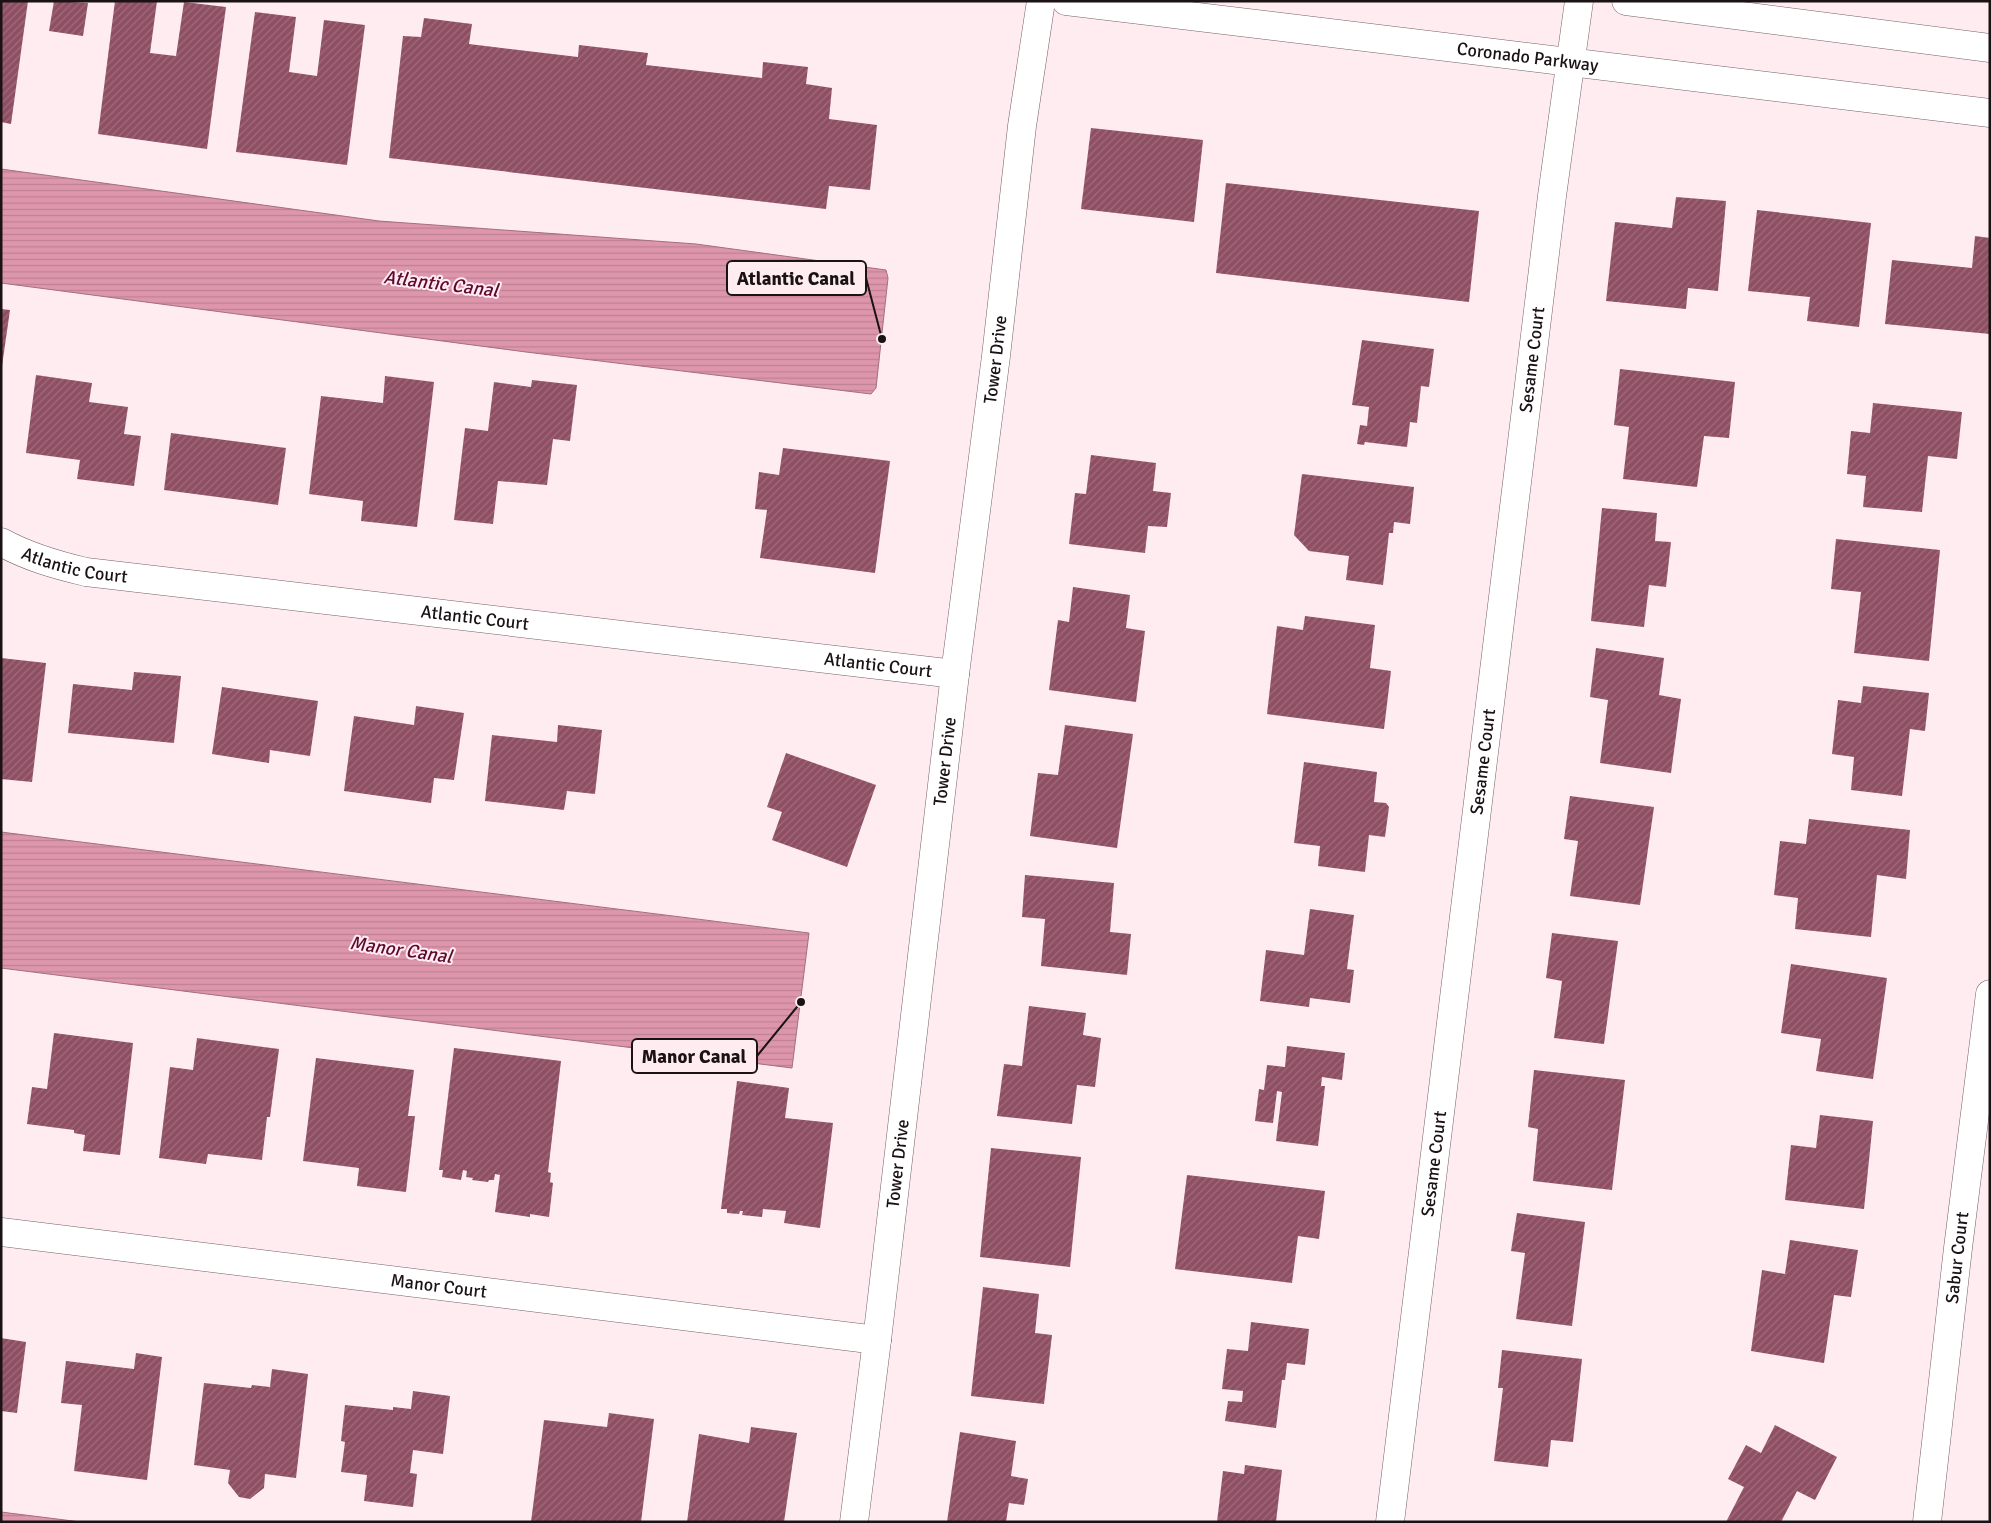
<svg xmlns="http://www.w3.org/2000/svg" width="1991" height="1523" font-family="Signika,sans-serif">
<defs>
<pattern id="water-rules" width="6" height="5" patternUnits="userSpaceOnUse" patternTransform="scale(1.25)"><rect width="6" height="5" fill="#de96ac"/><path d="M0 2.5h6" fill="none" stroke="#be8093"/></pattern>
<pattern id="building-hatch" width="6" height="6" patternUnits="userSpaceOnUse" patternTransform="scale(1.25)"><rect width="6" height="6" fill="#8f4e63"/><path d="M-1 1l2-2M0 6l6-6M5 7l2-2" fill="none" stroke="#9c6e7d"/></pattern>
</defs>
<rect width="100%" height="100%" fill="#ffecf1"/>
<g fill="url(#water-rules)" stroke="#a36e7f">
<polygon points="1,169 379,221 696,244 886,270 888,278 876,388 871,394 526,352 1,283"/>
<polygon points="1,832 809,933 792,1068 1,968"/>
<polygon points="1,1512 81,1522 1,1522"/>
</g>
<g fill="url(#building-hatch)">
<polygon points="1,1 28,1 11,124 1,122"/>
<polygon points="54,1 88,3 83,36 49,31"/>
<polygon points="115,1 157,1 150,53 176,56 184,2 226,7 207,149 98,134"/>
<polygon points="255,12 296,17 289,72 317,76 324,20 365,25 347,165 236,152"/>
<polygon points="424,18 472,24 469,44 578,57 579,45 648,53 646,65 762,78 763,62 808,67 806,84 832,88 829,119 877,125 870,190 829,186 826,209 389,158 403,36 421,37"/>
<polygon points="1091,128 1203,140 1194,222 1081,209"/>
<polygon points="1226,183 1479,211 1469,302 1216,273"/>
<polygon points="1676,197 1726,201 1718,291 1688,288 1686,309 1606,301 1615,222 1672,228"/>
<polygon points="1757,210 1871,223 1859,327 1807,321 1810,297 1748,291"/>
<polygon points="1975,236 1990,238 1990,334 1885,324 1892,260 1972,268"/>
<polygon points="1,309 10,310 2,366 1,366"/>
<polygon points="1362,340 1434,349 1429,387 1421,386 1417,423 1410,422 1407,447 1365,442 1364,445 1357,444 1360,425 1367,426 1369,407 1352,405"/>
<polygon points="1620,369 1735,382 1729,438 1704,436 1697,487 1623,479 1629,427 1614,425"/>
<polygon points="36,375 92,383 89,402 128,407 124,434 141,436 134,486 77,479 80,460 26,453"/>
<polygon points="385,376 434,382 417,527 361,521 363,501 309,494 321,396 383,403"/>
<polygon points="532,380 577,385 570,441 553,439 547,485 498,481 493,524 454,520 465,428 488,431 494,382 531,387"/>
<polygon points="1873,403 1962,412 1957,459 1928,456 1922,512 1863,507 1866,476 1847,474 1851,431 1870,433"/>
<polygon points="171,433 286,448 278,505 164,490"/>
<polygon points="783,448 890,461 875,573 760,558 767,510 755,509 759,472 779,475"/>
<polygon points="1091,455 1156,463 1153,491 1171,493 1167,527 1148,526 1145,553 1069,544 1075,493 1086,494"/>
<polygon points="1302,474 1414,487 1410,524 1394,522 1393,533 1389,533 1383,585 1346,580 1349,556 1309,551 1294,535"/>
<polygon points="1602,508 1657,513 1655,541 1671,542 1666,587 1649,585 1644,627 1591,621"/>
<polygon points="1836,539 1940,550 1929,661 1854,653 1861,592 1831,589"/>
<polygon points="1073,587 1130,595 1126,628 1145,631 1136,702 1049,690 1058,620 1069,622"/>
<polygon points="1305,616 1375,625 1370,668 1391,671 1384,729 1267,714 1277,626 1303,630"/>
<polygon points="1596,648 1664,658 1659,695 1681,699 1671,773 1600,763 1608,700 1590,697"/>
<polygon points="1,658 46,663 32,782 1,779"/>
<polygon points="134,672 181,676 174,743 68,733 73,684 132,690"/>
<polygon points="1863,686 1929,693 1925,731 1910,729 1902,796 1851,790 1854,757 1832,754 1838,700 1861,703"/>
<polygon points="222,687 318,701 310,756 270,750 269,763 212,754"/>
<polygon points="416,706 464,713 454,780 434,778 431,803 344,791 354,716 414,725"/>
<polygon points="558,725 602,730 595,794 567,791 564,810 485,801 492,735 557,742"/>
<polygon points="1065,725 1133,734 1117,848 1030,836 1038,773 1058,775"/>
<polygon points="786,753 876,785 847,867 772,840 782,812 767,807"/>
<polygon points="1304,762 1377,772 1374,802 1386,803 1389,807 1385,837 1369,835 1365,872 1318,866 1320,846 1294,843"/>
<polygon points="1570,796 1654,807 1640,905 1570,896 1578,841 1564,839"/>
<polygon points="1809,819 1910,830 1906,879 1877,875 1871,937 1795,929 1798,898 1774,895 1780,841 1806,844"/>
<polygon points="1025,875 1114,883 1110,932 1131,934 1127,975 1041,966 1045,919 1022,917"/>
<polygon points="1310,909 1354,915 1347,969 1354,970 1350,1003 1310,998 1309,1007 1260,1001 1266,950 1304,955"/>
<polygon points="1552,933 1618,941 1604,1044 1554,1038 1562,981 1546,978"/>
<polygon points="1791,964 1887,978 1873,1079 1816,1071 1821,1039 1781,1033"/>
<polygon points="1029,1006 1086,1013 1083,1035 1101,1038 1095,1087 1077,1085 1072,1124 997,1116 1004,1064 1022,1066"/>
<polygon points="54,1033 133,1043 120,1155 83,1151 85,1135 74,1133 74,1130 27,1124 32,1087 47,1089"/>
<polygon points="197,1038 279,1049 270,1117 267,1117 262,1160 208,1154 206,1164 159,1158 170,1067 193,1070"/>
<polygon points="1287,1046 1345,1053 1342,1080 1322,1077 1321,1086 1325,1086 1318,1146 1276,1141 1282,1092 1277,1091 1273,1123 1255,1121 1259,1089 1264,1090 1267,1065 1285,1067"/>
<polygon points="454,1048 561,1061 548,1172 551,1173 550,1182 553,1183 549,1217 530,1214 530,1217 495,1212 500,1175 495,1174 494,1180 489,1180 488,1182 472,1180 473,1178 466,1177 467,1171 463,1170 461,1180 442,1177 443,1170 439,1170"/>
<polygon points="316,1058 414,1070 408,1116 415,1116 406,1192 357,1186 359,1168 303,1161"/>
<polygon points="1534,1070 1625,1080 1612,1190 1533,1181 1538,1129 1528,1127"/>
<polygon points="737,1081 789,1088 785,1118 833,1123 820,1228 784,1223 786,1211 763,1209 762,1217 742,1215 743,1211 740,1211 739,1214 727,1213 727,1209 721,1209"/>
<polygon points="1820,1115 1873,1121 1864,1209 1785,1200 1791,1145 1816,1148"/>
<polygon points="991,1148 1081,1157 1070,1267 980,1257"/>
<polygon points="1187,1175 1325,1191 1319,1239 1298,1236 1292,1283 1175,1269"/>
<polygon points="1517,1213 1585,1222 1572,1326 1516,1319 1525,1253 1511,1251"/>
<polygon points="1790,1240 1858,1250 1851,1297 1834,1295 1824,1363 1751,1351 1762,1270 1785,1274"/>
<polygon points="983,1287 1039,1294 1035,1333 1052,1335 1044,1404 971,1396"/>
<polygon points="1251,1322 1309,1329 1305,1365 1287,1363 1285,1380 1282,1380 1276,1428 1225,1421 1228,1401 1242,1402 1243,1391 1222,1389 1227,1349 1248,1351"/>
<polygon points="1,1338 26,1342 17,1413 1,1411"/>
<polygon points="1502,1350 1582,1359 1573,1442 1551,1440 1548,1467 1494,1461 1503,1388 1498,1388"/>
<polygon points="136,1353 162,1357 147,1480 74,1471 82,1405 61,1403 66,1361 134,1369"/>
<polygon points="272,1369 308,1374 296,1478 265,1474 264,1488 250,1499 239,1497 228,1483 230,1470 194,1465 204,1383 251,1388 252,1385 270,1387"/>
<polygon points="413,1391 450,1396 443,1454 413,1450 410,1473 417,1474 413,1507 364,1501 367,1475 341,1472 345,1442 341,1441 345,1405 393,1410 393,1407 411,1409"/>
<polygon points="609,1413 654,1419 641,1522 531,1522 544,1420 607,1427"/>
<polygon points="1775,1425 1837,1457 1815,1500 1797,1491 1781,1522 1726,1522 1744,1487 1728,1479 1746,1445 1761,1453"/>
<polygon points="751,1427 797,1433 784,1522 687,1522 699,1434 749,1443"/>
<polygon points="960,1432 1016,1441 1011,1476 1028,1479 1024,1505 1009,1503 1006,1522 947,1522"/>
<polygon points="1245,1465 1282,1470 1276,1522 1217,1522 1223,1471 1244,1474"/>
</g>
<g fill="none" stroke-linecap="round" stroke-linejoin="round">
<g stroke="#756066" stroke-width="29">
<g id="street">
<path id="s1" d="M1,542C28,557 56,565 86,572L955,674"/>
<path id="s2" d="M1,1232L877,1340"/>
<path id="s3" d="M854,1522L877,1340L955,674L996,356L1022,126L1041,1"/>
<path id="s4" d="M1390,1522L1552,196L1579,1"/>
<path id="s5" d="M1927,1522L1958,1248L1990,994"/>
</g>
</g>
<g stroke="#756066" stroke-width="29">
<g id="secondary">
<path id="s6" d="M1066,1L1990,113"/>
<polyline points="1626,1 1990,48"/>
</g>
</g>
<use href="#street" stroke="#fff" stroke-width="28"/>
<use href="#secondary" stroke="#fff" stroke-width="28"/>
</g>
<g text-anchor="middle" stroke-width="4" stroke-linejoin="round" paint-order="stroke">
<g font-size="18" fill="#1a1215" stroke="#ffecf1">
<text dy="6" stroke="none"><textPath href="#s6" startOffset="465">Coronado Parkway</textPath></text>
<text dy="6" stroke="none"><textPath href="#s3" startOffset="1171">Tower Drive</textPath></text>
<text dy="6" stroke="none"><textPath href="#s4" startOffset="1171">Sesame Court</textPath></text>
<text dy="6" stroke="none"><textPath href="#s1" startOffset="78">Atlantic Court</textPath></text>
<text dy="6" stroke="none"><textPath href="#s1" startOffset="482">Atlantic Court</textPath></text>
<text dy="6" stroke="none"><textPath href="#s1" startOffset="888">Atlantic Court</textPath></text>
<text dy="6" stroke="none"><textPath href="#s3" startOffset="766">Tower Drive</textPath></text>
<text dy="6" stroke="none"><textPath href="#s4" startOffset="766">Sesame Court</textPath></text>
<text dy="6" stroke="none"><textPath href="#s3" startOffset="361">Tower Drive</textPath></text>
<text dy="6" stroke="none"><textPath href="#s4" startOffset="361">Sesame Court</textPath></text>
<text dy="6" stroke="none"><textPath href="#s5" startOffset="266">Sabur Court</textPath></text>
<text dy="6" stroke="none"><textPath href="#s2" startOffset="441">Manor Court</textPath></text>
</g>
<g font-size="19" font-style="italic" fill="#5e0830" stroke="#ffecf1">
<text transform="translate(441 283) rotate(7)" y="7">Atlantic Canal</text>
<text transform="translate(401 949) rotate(8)" y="7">Manor Canal</text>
</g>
</g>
<path fill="none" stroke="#1a1215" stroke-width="2" d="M882 339L866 278M801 1002L757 1056"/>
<g fill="#1a1215" stroke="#ffecf1" stroke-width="2">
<circle cx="882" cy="339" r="5"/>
<circle cx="801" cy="1002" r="5"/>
</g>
<g fill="#ffecf1" stroke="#1a1215" stroke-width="2">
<rect x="727" y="261" width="139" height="34" rx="5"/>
<rect x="632" y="1039" width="125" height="34" rx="5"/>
</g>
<g font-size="19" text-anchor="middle" font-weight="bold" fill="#1a1215">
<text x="796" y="285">Atlantic Canal</text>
<text x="694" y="1063">Manor Canal</text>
</g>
<rect width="1991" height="1523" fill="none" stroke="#1a1215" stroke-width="5"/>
</svg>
